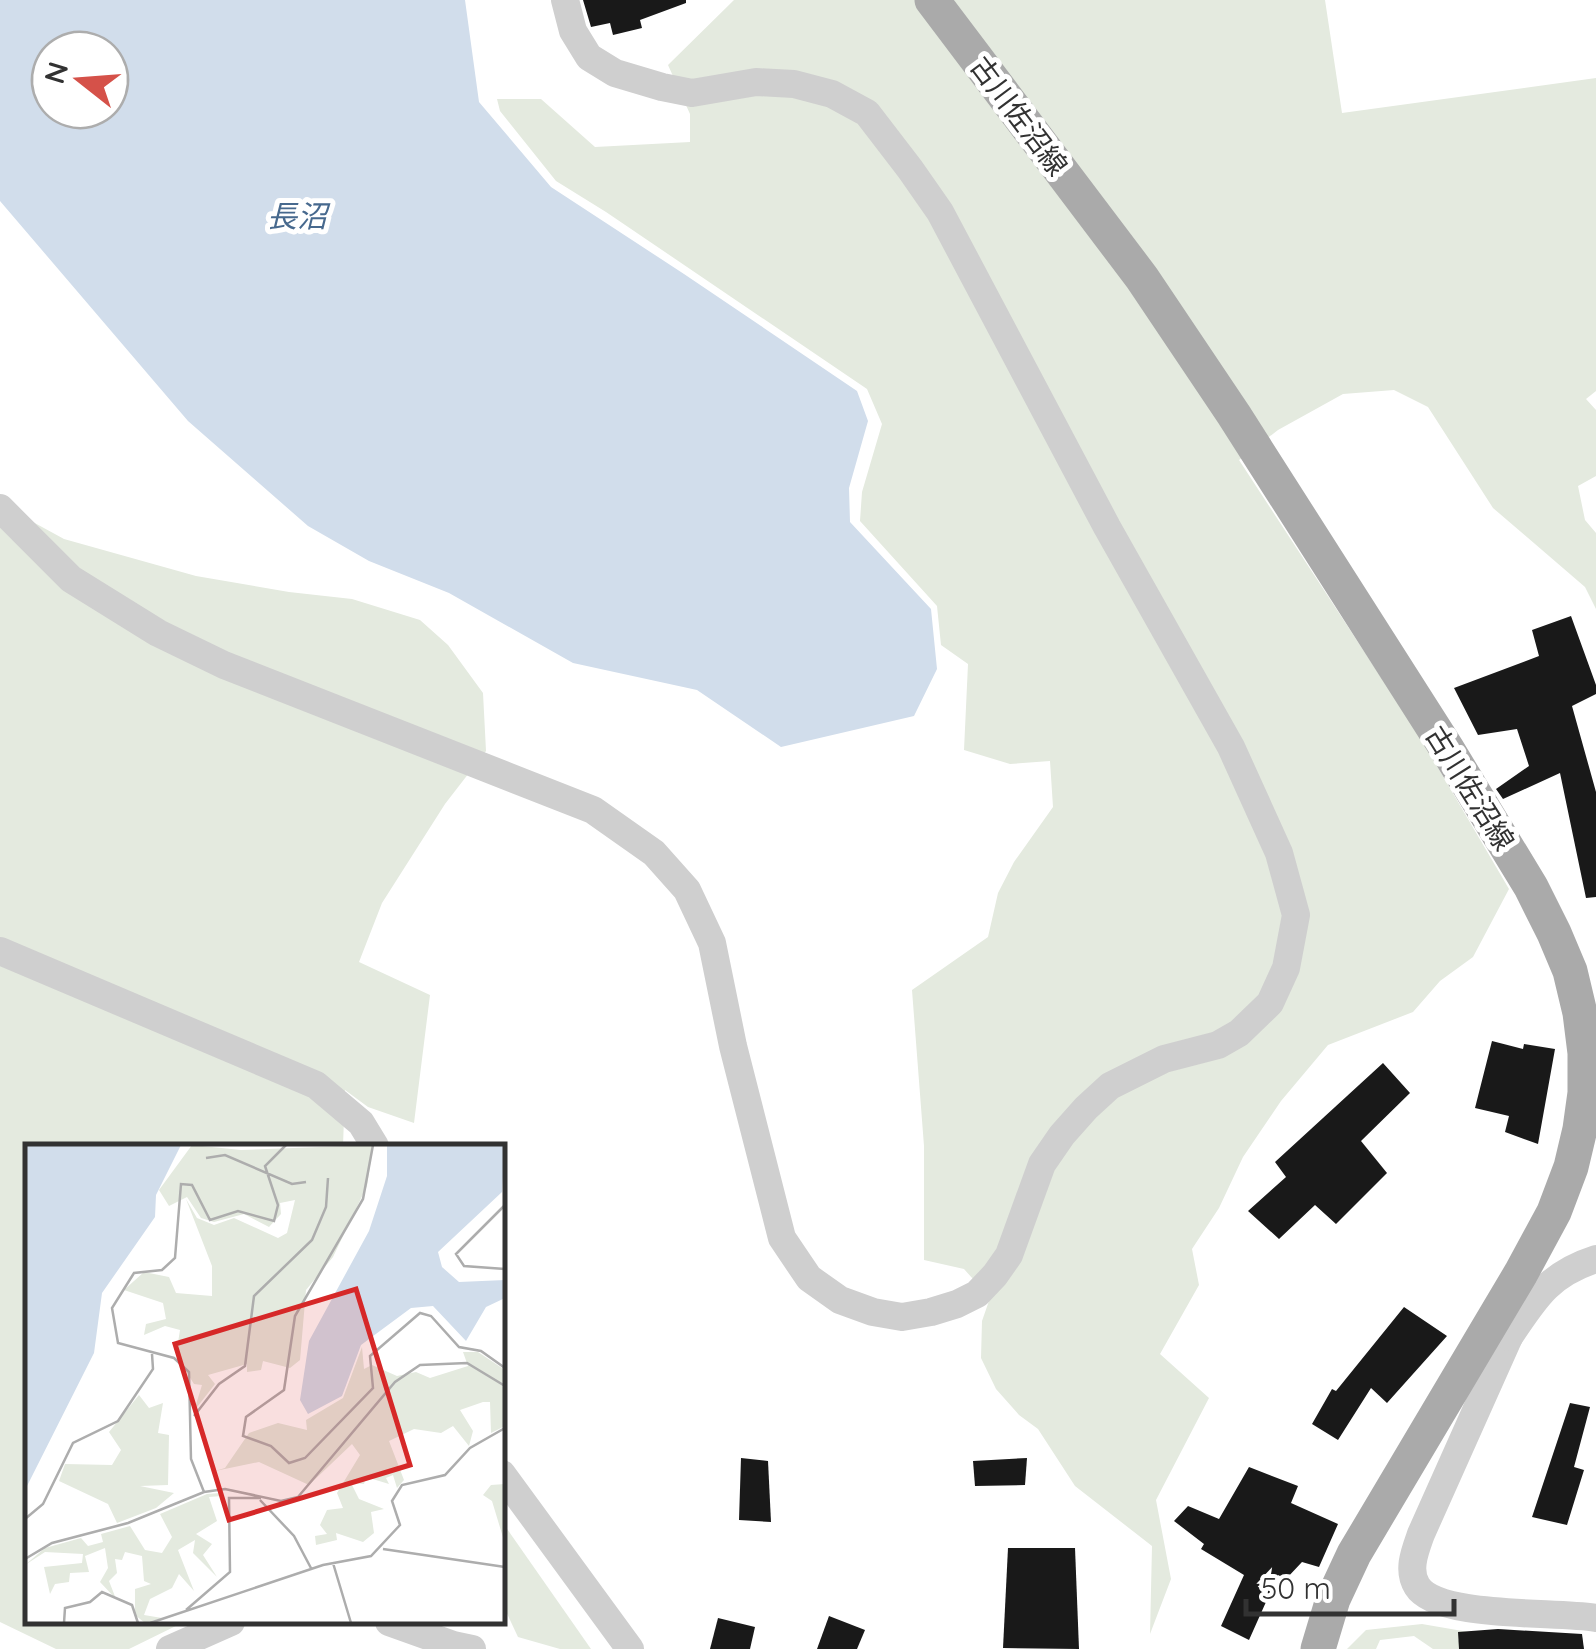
<svg xmlns="http://www.w3.org/2000/svg" width="1596" height="1649" font-family="Quicksand,'Noto Sans JP',sans-serif">
<rect width="100%" height="100%" fill="#fff"/>
<g fill="#e4eadf">
<polygon points="734,0 1325,0 1342,113 1596,78 1596,391 1586,399 1596,410 1596,476 1578,486 1585,520 1596,533 1596,609 1585,587 1493,508 1428,407 1394,390 1343,394 1278,430 1239,460 1420,737 1509,889 1473,957 1440,981 1413,1012 1328,1045 1281,1101 1243,1157 1219,1208 1192,1249 1199,1285 1160,1354 1209,1398 1156,1500 1171,1579 1150,1634 1152,1546 1075,1486 1038,1429 1019,1415 996,1389 981,1358 982,1321 990,1298 964,1269 924,1260 924,1146 912,990 988,937 998,893 1014,862 1053,807 1050,761 1010,764 964,750 968,664 941,645 937,606 860,521 862,492 882,424 867,389 606,212 556,181 500,111 497,99 541,99 595,147 690,142 690,114 668,65"/>
<polygon points="0,504 64,539 196,576 289,592 352,599 420,620 448,645 483,693 486,751 445,804 382,903 359,962 430,995 414,1123 368,1107 345,1090 343,1146 28,1146 28,1622 184,1622 129,1649 56,1649 0,1622"/>
<polygon points="502,1523 503,1523 591,1649 560,1649 518,1637 503,1605"/>
<polygon points="1422,1624 1480,1634 1481,1649 1433,1649 1414,1636 1380,1640 1376,1649 1347,1649 1366,1630"/>
</g>
<path fill="#d1ddeb" fill-rule="evenodd" d="M0,0H465L479,102L551,187L684,274L857,391L868,421L849,488L850,522L931,609L937,669L914,716L781,747L697,690L573,663L449,593L369,561L308,526L188,421L0,201ZM50,50H110V110H50Z"/>
<g fill="#191919">
<polygon points="583,0 686,0 686,3 640,20 642,28 613,35 610,23 591,27"/>
<polygon points="1571,616 1596,685 1596,694 1572,706 1596,792 1596,897 1586,898 1560,773 1503,799 1496,789 1529,766 1517,729 1478,735 1454,688 1539,656 1532,630"/>
<polygon points="1492,1041 1523,1049 1524,1044 1555,1049 1538,1144 1505,1132 1509,1116 1475,1108"/>
<polygon points="1383,1063 1410,1093 1361,1141 1387,1173 1336,1224 1315,1205 1279,1239 1248,1211 1286,1177 1275,1162"/>
<polygon points="1404,1307 1447,1336 1387,1403 1371,1388 1338,1440 1312,1424 1332,1389 1336,1391"/>
<polygon points="1570,1403 1590,1407 1574,1467 1584,1470 1567,1525 1532,1517"/>
<polygon points="741,1458 768,1461 771,1522 739,1520"/>
<polygon points="1027,1458 1025,1485 975,1486 973,1461"/>
<polygon points="1249,1467 1298,1486 1291,1503 1338,1524 1319,1567 1302,1562 1286,1579 1278,1575 1249,1640 1221,1626 1244,1575 1201,1549 1204,1544 1174,1521 1188,1506 1219,1519"/>
<polygon points="1008,1548 1075,1548 1079,1649 1003,1648"/>
<polygon points="829,1616 865,1630 857,1649 817,1649"/>
<polygon points="718,1618 755,1627 750,1649 710,1649"/>
<polygon points="1498,1629 1582,1634 1584,1649 1459,1649 1458,1632"/>
</g>
<g fill="none" stroke-linecap="round" stroke-linejoin="round">
<g stroke="#cfcfcf" stroke-width="28">
<polyline points="0,508 71,579 158,633 224,665 593,810 654,853 687,890 712,943 733,1046 782,1238 809,1278 840,1300 873,1312 902,1317 931,1312 957,1304 977,1294 995,1275 1009,1255 1042,1164 1062,1135 1086,1108 1110,1086 1164,1059 1218,1045 1239,1033 1270,1003 1286,968 1296,915 1279,853 1231,747 1107,527 940,212 910,169 867,113 832,94 794,84 756,82 692,93 662,87 615,73 589,57 573,31 565,0"/>
<polyline points="0,951 316,1085 361,1123 375,1146"/>
<path d="M1491,1323L1509,1337L1421,1534C1415,1551 1407,1570 1417,1586C1437,1619 1557,1611 1596,1618"/>
<path d="M1509,1337C1535,1298 1549,1274 1596,1259"/>
<polyline points="502,1474 630,1649"/>
<polyline points="389,1622 453,1645 472,1649"/>
<polyline points="170,1649 231,1622"/>
</g>
<polyline stroke="#aaa" stroke-width="35" points="932,0 1142,278 1234,415 1447,749 1531,887 1554,933 1570,971 1580,1013 1585,1053 1585,1093 1580,1129 1571,1167 1554,1212 1521,1273 1354,1554 1333,1599 1318,1649"/>
</g>
<g text-anchor="middle" stroke-width="10" stroke-linejoin="round" paint-order="stroke">
<g font-size="28" fill="#323232" stroke="#fff">
<text transform="translate(1019 116) rotate(53)" y="10">古川佐沼線</text>
<text transform="translate(1470 788) rotate(58)" y="10">古川佐沼線</text>
</g>
<g font-size="30" font-style="italic" fill="#47698e" stroke="#fff">
<text x="297" y="227">長沼</text>
</g>
</g>
<g transform="translate(25 1144)">
<rect width="480" height="480" fill="#fff"/>
<path d="M167,1L216,6L348,1L342,42L308,113L281,146L275,216L265,224L238,217L236,226L222,228V220L183,231L190,240L169,267L177,241L169,240L151,211L155,186L140,182L119,191L121,180L141,175L138,159L99,146L119,128L144,133L151,149L187,152V122L161,55L172,74L189,81L209,74L253,94L262,89L270,56L255,59L256,70L244,83L219,70L189,78L176,74L162,53L144,62L134,46ZM337,203L339,225L347,221L372,232L391,228L405,234L443,222L438,208H453L480,226V282L466,289L465,258H458L435,266L448,287L444,302L428,282L416,289L389,285L364,297L379,336L372,344L368,331L361,334L364,340L341,333L339,340L326,339L334,355L359,365L346,368L349,389L338,398L311,389L312,396L291,401L290,392L302,390L295,381L302,366L318,364L312,349L335,311L327,300L284,341L234,318L190,327L200,324L224,289L253,279L282,286L281,276L318,254ZM114,251L124,264L138,259L133,289L144,291L143,341L115,342L149,349L131,364L92,379L83,360L34,337L40,320L87,321L96,306L84,288ZM480,340V400L467,357L458,351L466,341ZM195,349L198,350L201,363L197,352L184,353L192,377L171,390L187,400L178,411L192,433L168,409L170,396L153,406L169,447L154,430L147,444L125,455L119,471L137,474L120,479L110,471V445L126,440L119,437L117,412L100,408L97,416L90,415L92,429L84,437L91,455L75,438L83,424L80,404L60,412L64,428L45,429L44,438L30,440L25,450L19,423L57,419L58,410L20,408L0,421L20,404L56,394L63,402L78,398L76,390L105,382L120,406L137,409L147,393L135,370L182,350Z" fill="#e4eadf"/>
<path d="M0,1H156L131,51L130,73L77,149L69,209L0,346ZM362,1H480L477,48L413,108L417,123L434,138L480,136V154L461,163L441,197L408,162L386,164L336,201L317,252L283,270L275,256L284,197L344,87L362,32Z" fill="#d1ddeb"/>
<path fill="none" stroke="#adadad" stroke-width="2.5" d="M348,1L338,55L270,172L259,246L221,273L218,292L246,302L264,319L280,314L348,244L345,212L395,169L406,172L434,203L456,207L480,224M181,14L200,11L267,40L281,38M480,61L431,110L439,122L480,125M169,272L194,240L220,222L229,152L287,96L301,63L303,34M179,348L166,315L164,228L149,214L93,199L87,164L109,129L137,126L150,114L156,40L167,41L185,76L213,67L249,77L253,61L240,22L261,1M235,356L269,392L287,426M0,375L18,360L48,299L93,277L128,225L127,210M358,405L480,423M0,415L27,399L103,379L179,348L200,345L256,357L273,353L370,238L395,221L442,219L480,242M308,419L326,479M161,466L205,428L204,354H236M39,479L40,464L65,458L77,448L107,461L113,479M125,479L298,421L346,412L375,381L367,357L377,341L420,331L445,304L480,284"/>
<path fill="#d62828" fill-opacity="0.15" stroke="#d62828" stroke-width="5" d="M331,145L385,321L204,376L150,200Z"/>
<rect width="480" height="480" fill="none" stroke="#323232" stroke-width="5"/>
</g>
<g transform="translate(80 80) rotate(287)"><circle r="48" fill="#ffffff" stroke="#adadad" stroke-width="2.5"/>
<path d="M0-8L18 38L0 25L-18 38Z" fill="#d55149"/>
<text y="-15" font-size="28" font-weight="bold" text-anchor="middle" fill="#323232">N</text>
</g>
<path d="M1246 1599v15h208v-15" fill="none" stroke="#323232" stroke-width="5"/>
<text x="1261" y="1599" font-size="30" fill="#323232" stroke="#ffffff" stroke-width="8" paint-order="stroke">50 m</text>
</svg>
